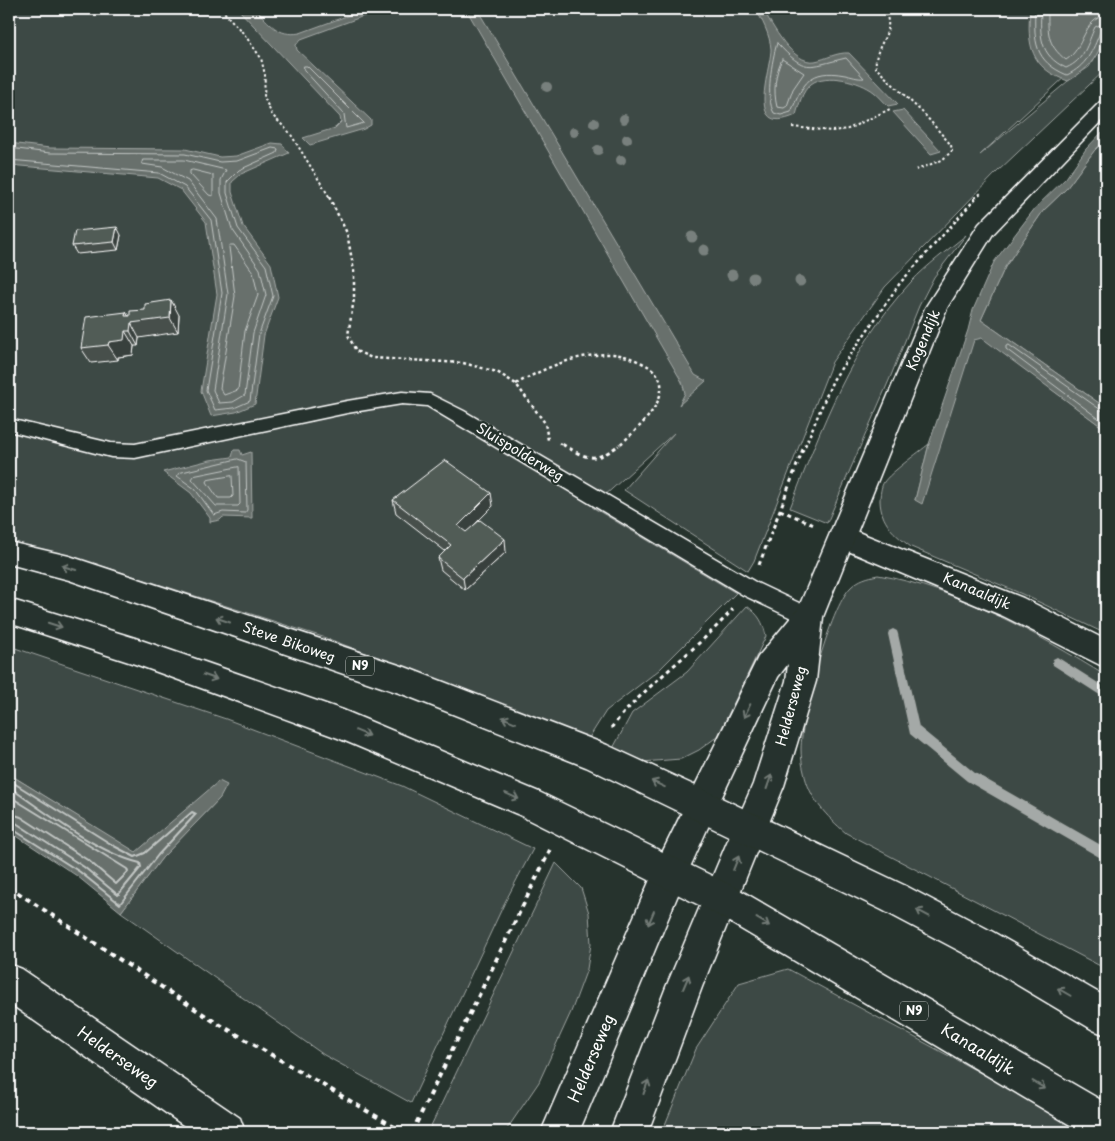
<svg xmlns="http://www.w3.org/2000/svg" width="1115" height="1141" font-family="'Playpen Sans',sans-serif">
<rect width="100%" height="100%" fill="#26332d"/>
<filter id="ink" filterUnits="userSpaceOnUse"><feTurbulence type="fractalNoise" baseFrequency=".02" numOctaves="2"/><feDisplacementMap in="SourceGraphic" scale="10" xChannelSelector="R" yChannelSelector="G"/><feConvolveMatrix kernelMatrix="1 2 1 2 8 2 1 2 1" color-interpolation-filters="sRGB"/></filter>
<g filter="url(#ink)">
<g fill="#3e4944" stroke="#9ea4a2">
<polygon points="9,9 1089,9 1068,74 980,155 1068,81 1089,67 1101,47 1106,24 1106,69 998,171 885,287 832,362 754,561 748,571 624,490 674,433 592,507 736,593 659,670 606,711 589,738 326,638 105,567 9,541"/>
<polygon points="1106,139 1106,408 981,320 1005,267 1043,211 1066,189 1094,151"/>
<path d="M966,235L934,277L919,306L890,378L827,523L790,508C822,426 850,348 911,282C927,265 948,250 966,235Z"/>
<path d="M982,337L1106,430V634L1022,594L911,547C894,534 881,523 880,501C880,495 881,486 884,482C890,473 919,452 929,444L915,500L973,340Z"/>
<path d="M878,575C956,588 1040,635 1106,676V969L846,833C826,816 809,798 804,772C802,765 801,756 801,749C801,718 830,607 851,587C859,579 868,577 878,575Z"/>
<path d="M747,606C759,615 763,622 766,636L718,736L699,750L681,759L642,762L611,752L632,713L687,672Z"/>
<polygon points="9,646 226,719 402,786 533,849 505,902 411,1103 324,1055 121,912 162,858 220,798 136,853 9,774"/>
<polygon points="556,863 581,888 589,913 591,944 587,969 571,1012 539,1082 505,1132 428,1132"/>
<polygon points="788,969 1090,1132 662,1132 696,1049 739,983"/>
</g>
<g fill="#67706c" stroke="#a4a9a7">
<path d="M238,9H255C270,23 277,37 300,33L366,9H383L301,39L296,45L297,50L371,120V125L364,129L310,145L303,138L335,128L341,122L340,117Z"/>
<polygon points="466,9 477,9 695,375 706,381 679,405 685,393 682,382"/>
<path d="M755,9H763C772,25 793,65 815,61C826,59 837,52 849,53L898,104L888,106C884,102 879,96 874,92C860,81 826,72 811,84C802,91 799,105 796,115C744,138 771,69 771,49C770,35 762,19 755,9Z"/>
<path d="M1030,9H1106C1106,43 1098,64 1068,81C1030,68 1027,45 1030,9Z"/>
<polygon points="903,110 941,151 931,154 893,112"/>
<polygon points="1106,128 1106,139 1094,151 1066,189 1043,211 1005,267 981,320 1106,408 1106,430 982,338 974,340 922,504 915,500 929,444 968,330 973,310 994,262 1036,207 1066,178 1086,149"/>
<polygon points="9,143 50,148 185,149 220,157 236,156 272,143 282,144 289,153 241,174 232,182 232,192 243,226 271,264 278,297 264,335 255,404 236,412 211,416 201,391 217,294 206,222 181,190 158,178 9,165"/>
<polygon points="234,450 240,450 242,455 251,452 252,518 223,517 220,520 210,522 210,518 191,493 163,472 210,460 232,457"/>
<polygon points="9,774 136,852 219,781 227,785 220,798 162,858 121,912 77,876 9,831"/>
</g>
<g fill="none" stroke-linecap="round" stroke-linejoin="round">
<g stroke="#c2c6c4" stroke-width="1">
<path d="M1035,9C1034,42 1034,61 1067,75C1086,66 1093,51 1100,32L1106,29"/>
<path d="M1041,9C1040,36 1039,55 1066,68C1085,60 1087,44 1095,27L1106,22"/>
<path d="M1048,9C1048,32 1046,44 1066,60C1085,48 1082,20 1106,15"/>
<path d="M777,43C806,74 807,67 846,58L864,78C858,79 851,76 845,75C809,68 803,84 791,112L781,115L774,113C765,98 772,60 777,43Z"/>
<path d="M782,59L804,73L793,89L787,106L784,108L777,107C773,91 775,74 782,59Z"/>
<polygon points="304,66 307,66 364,123 346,128 344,114 304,70"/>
<polyline points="9,148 50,153 185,154 220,162 237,161 272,148 278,149 277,153 239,170 227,182 227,193 238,228 266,266 273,296 259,334 250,401 234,408 215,410 206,390 222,293 211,220 185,187 159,173 9,160"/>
<polygon points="143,160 184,160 226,170 221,180 221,193 232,229 260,269 266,295 253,333 245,395 233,402 219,403 213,390 228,294 217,219 188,181 162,167 142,164"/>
<polygon points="193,170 213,175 213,196 209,195 190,174 190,171"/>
<polygon points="231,245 234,245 253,272 258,295 245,331 238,390 224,395 220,388 235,296 229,247"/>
<polyline points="1106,411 1101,410 1009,345 1006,346 1006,349 1106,424"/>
<polygon points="238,459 246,462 247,510 245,513 223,512 214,515 195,489 177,476 179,473"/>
<polygon points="239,467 240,504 238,506 216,506 192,479 194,476"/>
<polygon points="232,476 233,496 231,498 218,498 207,482 208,480"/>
</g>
<g stroke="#c2c6c4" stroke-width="2">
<polyline points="9,780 114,846 135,857 145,853 192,812 196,814 158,855 120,904 80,872 9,827"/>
<path d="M9,787C45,812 98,853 140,863L141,867L118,895L84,867L16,823L9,821"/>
<polyline points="9,796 127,869 128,872 116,884 89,861 21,817 9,813"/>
</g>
<g fill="#a4a9a7" fill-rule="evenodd">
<polygon points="893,629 897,631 898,634 919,727 975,773 1106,848 1106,861 967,781 910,734 888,634 889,631"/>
<polygon points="1057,657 1106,688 1106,699 1053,665 1052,662 1053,659"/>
</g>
<g stroke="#fff" stroke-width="3">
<polygon id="service" points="402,392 430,394 464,411 757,583 816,611 819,617 816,623 809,626 802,623 743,595 427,406 402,404 347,413 135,458 111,457 9,431 9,419 111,443 135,444 347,401"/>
</g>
<g stroke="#fff" stroke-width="3">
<polygon id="minor" points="843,526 1023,598 1106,640 1106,668 1003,616 834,545 830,537 834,529"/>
</g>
<g stroke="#fff" stroke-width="3">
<polygon id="tertiary" points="1106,101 1106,116 993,234 947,308 823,617 816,681 784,786 762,840 750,844 738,840 734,828 753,784 786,681 788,664 778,677 713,816 702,821 691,816 686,805 691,794 758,657 798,609 925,308 979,224 1100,102"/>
</g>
<g stroke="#fff" stroke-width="3">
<g id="secondary">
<polygon points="702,789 713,794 718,805 682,885 579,1132 541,1132 658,861 691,794"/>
<polygon points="750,812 762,816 766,828 702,987 648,1132 610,1132 666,987 738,816"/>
<polygon points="9,964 22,969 240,1118 245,1132 193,1132 9,1003"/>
</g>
</g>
<g stroke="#fff" stroke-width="3">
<g id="primary">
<polygon points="9,542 69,556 405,667 607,745 713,794 906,886 993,932 1106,997 1106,1035 1093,1030 969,956 882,910 586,767 402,694 69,580 9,564"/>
<polygon points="9,599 135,638 343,710 539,792 733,886 1106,1103 1106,1132 1082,1132 709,910 517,814 338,738 135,664 9,623"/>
</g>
</g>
<g stroke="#fff" stroke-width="2" stroke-dasharray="2.5 2.5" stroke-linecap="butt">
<polyline points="221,9 244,34 261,58 265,75 264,97 272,115 290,133 330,198"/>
<path d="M883,9C899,33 873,43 876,68L925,115L951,145L952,151L942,160L916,170"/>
<polyline points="1100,84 1106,77"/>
<polyline points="792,127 832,131 848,129 890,109"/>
<polyline points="975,198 981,193"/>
</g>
<g stroke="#fff" stroke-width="2.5" stroke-dasharray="3 3" stroke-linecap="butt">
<polyline points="329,197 347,233 354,271 354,299 348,335 356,351 372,358 463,363 497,372 516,384 545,423 548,440"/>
<path d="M516,384C544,368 577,354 610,354C622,354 631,358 642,363C688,384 640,428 618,446"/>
<polyline points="559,443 564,446"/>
<polyline points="805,446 833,380 900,283 977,197"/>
</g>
<g stroke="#fff" stroke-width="3" stroke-dasharray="4 4" stroke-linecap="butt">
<path d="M562,444C587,459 595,464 620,444"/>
<polyline points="780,510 814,525"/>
<polyline points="759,565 805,444"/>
<path d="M611,728C647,683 695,652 733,609"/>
</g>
<g stroke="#fff" stroke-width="4" stroke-dasharray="5 5" stroke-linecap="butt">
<polyline points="9,887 212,1020 403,1132"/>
<polyline points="412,1132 550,850"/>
</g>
<use href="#service" fill="#26332d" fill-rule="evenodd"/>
<use href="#minor" fill="#26332d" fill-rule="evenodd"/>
<use href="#tertiary" fill="#26332d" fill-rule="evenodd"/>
<use href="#secondary" fill="#26332d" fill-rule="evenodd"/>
<use href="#primary" fill="#26332d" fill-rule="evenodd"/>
</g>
<g fill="#78807d">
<circle cx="547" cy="87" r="5"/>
<circle cx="624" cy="119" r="5"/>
<circle cx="594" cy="123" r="5"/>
<circle cx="574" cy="132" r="5"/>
<circle cx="627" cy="139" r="5"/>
<circle cx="598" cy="150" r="5"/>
<circle cx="621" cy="160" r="5"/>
<circle cx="692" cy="237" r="5.5"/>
<circle cx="704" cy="250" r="5.5"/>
<circle cx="732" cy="275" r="5.5"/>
<circle cx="753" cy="278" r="5.5"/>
<circle cx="800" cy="281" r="5.5"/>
</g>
<g fill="#464f4b" stroke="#fff">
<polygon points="121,235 118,250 77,254 72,246"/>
<polygon points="126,312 128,316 179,315 178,332 139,338 138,346 134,346 133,355 118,357 118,360 91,363 81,348"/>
<polygon points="393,500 493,506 474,525 506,552 465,590 441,570 438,558 445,551 396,513"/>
</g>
<g fill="#39403d" stroke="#fff">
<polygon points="117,227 121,235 118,250 114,242"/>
<polygon points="171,300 179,315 178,332 170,318"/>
<polygon points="126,312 132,323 131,323 139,338 138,346 130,331 125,316"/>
<polygon points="125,331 134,346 133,355 118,357 118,360 108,345 109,342"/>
<polygon points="491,493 493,506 460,539 458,526"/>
<polygon points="505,539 506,552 465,590 463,578"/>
</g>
<g fill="#515c57" stroke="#fff">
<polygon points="117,227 114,242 72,246 75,231"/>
<polygon points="171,300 170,318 131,323 130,331 125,331 124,340 109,342 108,345 81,348 86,317 126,312 125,316 130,316 130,311 145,310 145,304"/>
<polygon points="445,460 491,493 458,526 466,532 480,520 505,539 463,578 438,558 451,545 393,500"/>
</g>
<defs><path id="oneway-shaft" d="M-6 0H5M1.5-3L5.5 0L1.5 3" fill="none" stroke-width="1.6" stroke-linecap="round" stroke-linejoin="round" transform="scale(1.25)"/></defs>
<g stroke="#727a76">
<use href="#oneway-shaft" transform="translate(69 568) rotate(-164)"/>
<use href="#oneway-shaft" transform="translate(223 620) rotate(-161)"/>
<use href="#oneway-shaft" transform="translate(55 625) rotate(18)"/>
<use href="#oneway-shaft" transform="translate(210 677) rotate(19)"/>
<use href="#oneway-shaft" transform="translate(747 711) rotate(116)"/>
<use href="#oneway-shaft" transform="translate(509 720) rotate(-158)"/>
<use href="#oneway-shaft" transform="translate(362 733) rotate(22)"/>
<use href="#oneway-shaft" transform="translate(769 782) rotate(-71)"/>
<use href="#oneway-shaft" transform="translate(658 784) rotate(-155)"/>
<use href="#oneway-shaft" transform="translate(512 796) rotate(24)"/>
<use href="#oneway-shaft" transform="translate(736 863) rotate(-68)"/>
<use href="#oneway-shaft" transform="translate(923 913) rotate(-152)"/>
<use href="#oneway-shaft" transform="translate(651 918) rotate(113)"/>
<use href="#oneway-shaft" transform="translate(763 922) rotate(31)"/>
<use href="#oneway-shaft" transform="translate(686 982) rotate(-67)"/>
<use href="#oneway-shaft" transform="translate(1064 992) rotate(-150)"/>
<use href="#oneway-shaft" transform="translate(1039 1085) rotate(31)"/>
<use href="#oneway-shaft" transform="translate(646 1087) rotate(-70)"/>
</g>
</g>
<g text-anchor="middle" stroke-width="4.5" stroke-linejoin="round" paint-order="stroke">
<g fill="#26332d" stroke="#bec2c0" stroke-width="1">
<rect x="346" y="656.5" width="28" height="19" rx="4"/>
<rect x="900" y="1001.5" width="28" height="19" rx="4"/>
</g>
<g font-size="12" font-weight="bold" fill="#fff">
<text x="360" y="670">N9</text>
<text x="914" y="1015">N9</text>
</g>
<g font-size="14" fill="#fff" stroke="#26332d">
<text transform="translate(923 340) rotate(-67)" y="5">Kogendijk</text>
<text transform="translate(520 452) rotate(31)" y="5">Sluispolderweg</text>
<text transform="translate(977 591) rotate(23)" y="5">Kanaaldijk</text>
<text transform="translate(289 642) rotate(19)" y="5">Steve Bikoweg</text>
<text transform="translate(791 706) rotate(-75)" y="5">Helderseweg</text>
</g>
<g font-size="16" fill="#fff" stroke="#26332d">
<text transform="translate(978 1049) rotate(31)" y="6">Kanaaldijk</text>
<text transform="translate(118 1057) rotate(35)" y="6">Helderseweg</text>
<text transform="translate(591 1058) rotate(-67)" y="6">Helderseweg</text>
</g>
</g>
<rect width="1115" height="1141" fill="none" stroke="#26332d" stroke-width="30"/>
<rect x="15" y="15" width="1085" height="1111" fill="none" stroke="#fff" stroke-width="2" filter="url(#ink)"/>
</svg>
